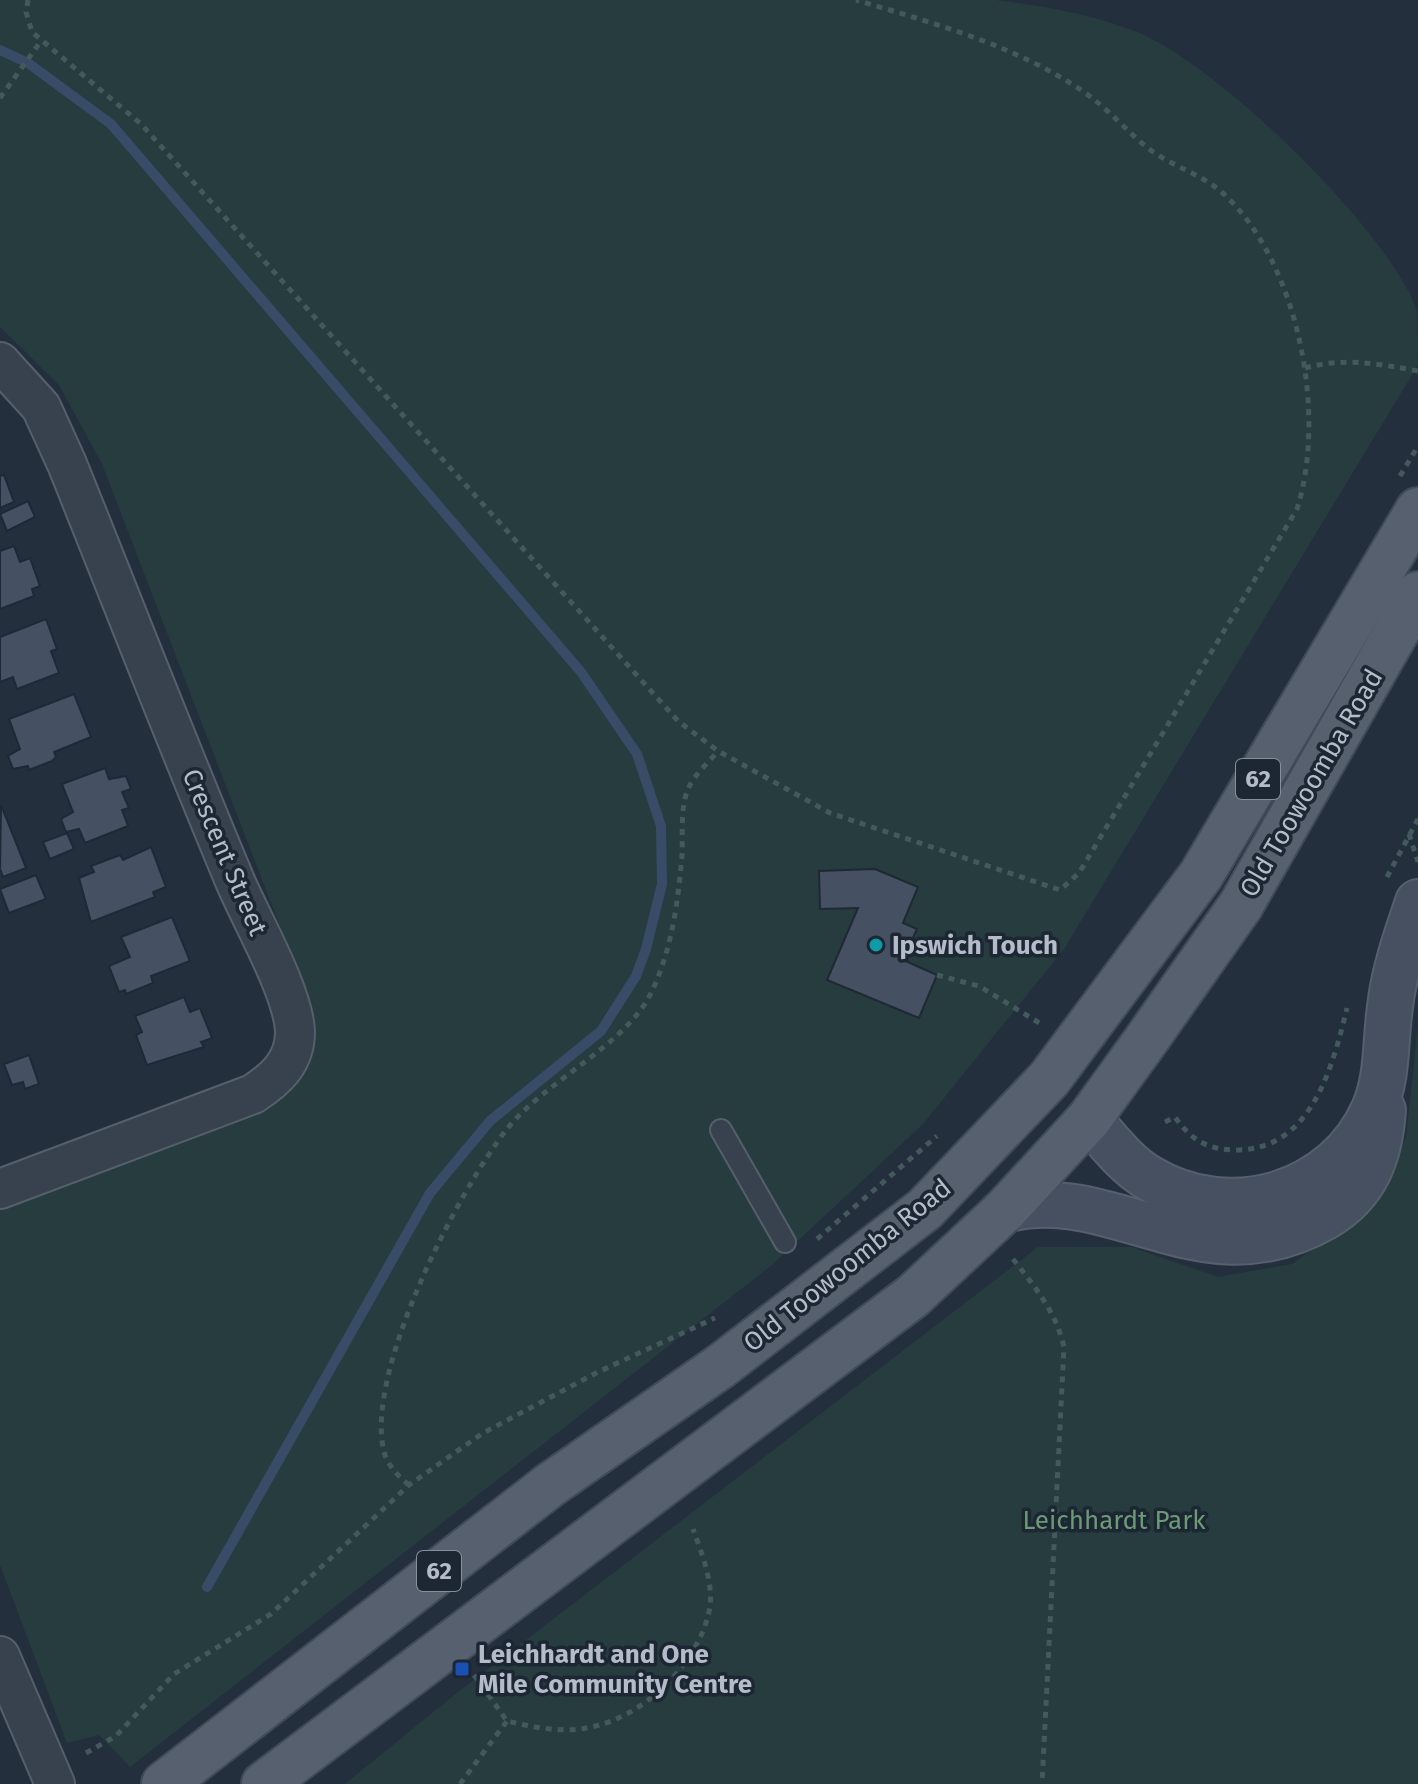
<svg xmlns="http://www.w3.org/2000/svg" width="1418" height="1784" font-family="'Fira Sans',sans-serif">
<rect width="100%" height="100%" fill="#242f3e"/>
<g fill="#263c3f">
<path d="M0,0H996C1044,6 1092,14 1137,32C1216,63 1390,231 1417,311C1418,326 1418,349 1418,365L1064,949L923,1124L772,1265L130,1767L99,1735L67,1743L0,1565V1200L260,1099L303,986L102,464L59,385L0,327Z"/>
<polygon points="1418,1026 1418,1784 345,1784 453,1696 1038,1247 1131,1247 1218,1277 1292,1264 1356,1218 1389,1181 1406,1137"/>
</g>
<g fill="none" stroke-linecap="round" stroke-linejoin="round">
<polyline stroke="#394c67" stroke-width="10" points="0,50 28,63 111,124 581,672 637,754 661,826 662,884 646,949 636,976 601,1031 490,1121 430,1193 207,1587"/>
</g>
<g fill="#455162" stroke="#1f2835" stroke-width="2">
<polygon points="4,475 14,502 2,507 0,511 0,476"/>
<polygon points="28,501 35,517 7,531 0,514"/>
<polygon points="14,546 20,562 30,558 40,586 32,589 34,596 0,609 0,551"/>
<polygon points="46,619 57,649 51,651 59,673 17,689 13,677 0,682 0,637"/>
<polygon points="74,694 91,737 54,752 56,757 52,761 29,770 28,766 13,769 8,756 20,749 9,719"/>
<polygon points="105,768 109,779 126,776 131,789 122,792 129,808 122,810 128,826 85,843 79,829 66,832 61,819 73,812 62,784"/>
<polygon points="1,805 26,868 3,877 0,869"/>
<polygon points="67,833 74,849 50,859 43,842"/>
<polygon points="151,847 166,887 153,892 155,897 91,922 79,878 94,872 91,866 120,855 123,860"/>
<polygon points="875,869 918,887 903,923 917,929 903,960 937,975 919,1018 827,980 858,908 820,909 819,871"/>
<polygon points="36,875 46,899 9,913 0,889"/>
<polygon points="172,917 190,961 151,976 153,983 126,994 125,990 119,992 109,966 130,957 121,937"/>
<polygon points="184,997 190,1012 200,1008 212,1038 201,1042 204,1047 147,1065 136,1035 142,1032 135,1016"/>
<polygon points="29,1055 39,1084 25,1089 23,1082 12,1085 4,1064"/>
</g>
<g fill="none" stroke-linecap="round" stroke-linejoin="round">
<g stroke="#565f6c" stroke-width="24">
<polyline id="service" points="721,1130 785,1242"/>
</g>
<g stroke="#565f6c" stroke-width="42">
<g id="minor">
<path d="M0,362L41,407L67,464C123,603 177,743 235,881C251,919 294,993 295,1032C295,1062 276,1079 253,1094L0,1189"/>
<polyline points="0,1656 55,1784"/>
</g>
</g>
<g stroke="#565f6c" stroke-width="48">
<g id="secondary">
<path d="M1089,1119C1107,1139 1125,1164 1149,1178C1229,1226 1336,1196 1374,1109C1388,1077 1385,1042 1390,1007C1394,971 1406,937 1418,902"/>
<path d="M1005,1210C1112,1180 1203,1288 1325,1217C1366,1193 1380,1156 1383,1110"/>
</g>
</g>
<g stroke="#414a57" stroke-width="48">
<g id="primary">
<polyline points="164,1784 550,1485 721,1366 925,1209 1049,1079 1201,875 1418,510"/>
<polyline points="264,1784 913,1296 1005,1210 1089,1119 1144,1043 1241,905 1418,594"/>
</g>
</g>
<g stroke="#44595c" stroke-width="5" stroke-dasharray="6 6" stroke-linecap="butt">
<path d="M28,0L26,12L32,32L141,124L678,721L718,751L830,813L1060,890L1079,873L1297,509C1327,415 1299,267 1227,197C1205,175 1173,167 1149,149C1126,131 1108,108 1081,90C1014,45 933,23 856,0"/>
<polyline points="0,98 41,41"/>
<path d="M1305,368C1344,357 1379,364 1418,371"/>
<polyline points="1400,476 1418,446"/>
<polyline points="1409,834 1418,862"/>
<polyline points="1387,877 1418,819"/>
<polyline points="937,975 979,986 1041,1024"/>
<path d="M1165,1122L1175,1117C1191,1140 1208,1150 1236,1150C1311,1150 1332,1069 1347,1008"/>
<polyline points="817,1239 937,1136"/>
<path d="M1013,1259C1035,1287 1056,1312 1064,1347L1042,1784"/>
<path d="M409,1485C398,1476 388,1466 384,1452C364,1373 458,1191 507,1129C545,1081 627,1045 652,991C672,949 678,901 682,856C683,835 680,808 688,789C694,775 708,763 718,751"/>
<path d="M474,1675L507,1721C533,1727 560,1733 586,1728C640,1720 697,1666 709,1612C715,1586 702,1554 693,1529"/>
<polyline points="86,1753 116,1736 174,1674 271,1614 409,1485 483,1433 598,1372 715,1318"/>
<polyline points="460,1784 507,1721"/>
</g>
<use href="#service" stroke="#38414e" stroke-width="20"/>
<use href="#minor" stroke="#38414e" stroke-width="38"/>
<use href="#secondary" stroke="#465061" stroke-width="44"/>
<use href="#primary" stroke="#56606e" stroke-width="44"/>
</g>
<circle fill="#0f9aa8" stroke="#1d2633" stroke-width="3" cx="876" cy="945" r="8"/>
<rect fill="#1a4fb4" stroke="#1d2633" stroke-width="3" x="454" y="1661" width="16" height="16" rx="4"/>
<g text-anchor="middle" stroke-width="7" stroke-linejoin="round" paint-order="stroke">
<g fill="#1d2633" stroke="#878f9c" stroke-width="2">
<rect x="1236" y="759" width="44" height="40" rx="6"/>
<rect x="417" y="1551" width="44" height="40" rx="6"/>
</g>
<g font-size="24" font-weight="bold" fill="#b4bcc9">
<text x="1258" y="787">62</text>
<text x="439" y="1579">62</text>
</g>
<g font-size="26" fill="#b4bcc9" stroke="#1d2633">
<text transform="translate(1311 783) rotate(-60)" y="9">Old Toowoomba Road</text>
<text transform="translate(225 852) rotate(67)" y="9">Crescent Street</text>
<text transform="translate(847 1265) rotate(-39)" y="9">Old Toowoomba Road</text>
</g>
<g font-size="26" font-weight="bold" fill="#b4bcc9" stroke="#1d2633" text-anchor="start">
<text x="892" y="954">Ipswich Touch</text>
<text x="478" y="1663">Leichhardt and One<tspan x="478" dy="30">Mile Community Centre</tspan></text>
</g>
<g font-size="26" fill="#6b9a76" stroke="#1d2633">
<text x="1114" y="1529">Leichhardt Park</text>
</g>
</g>
</svg>
